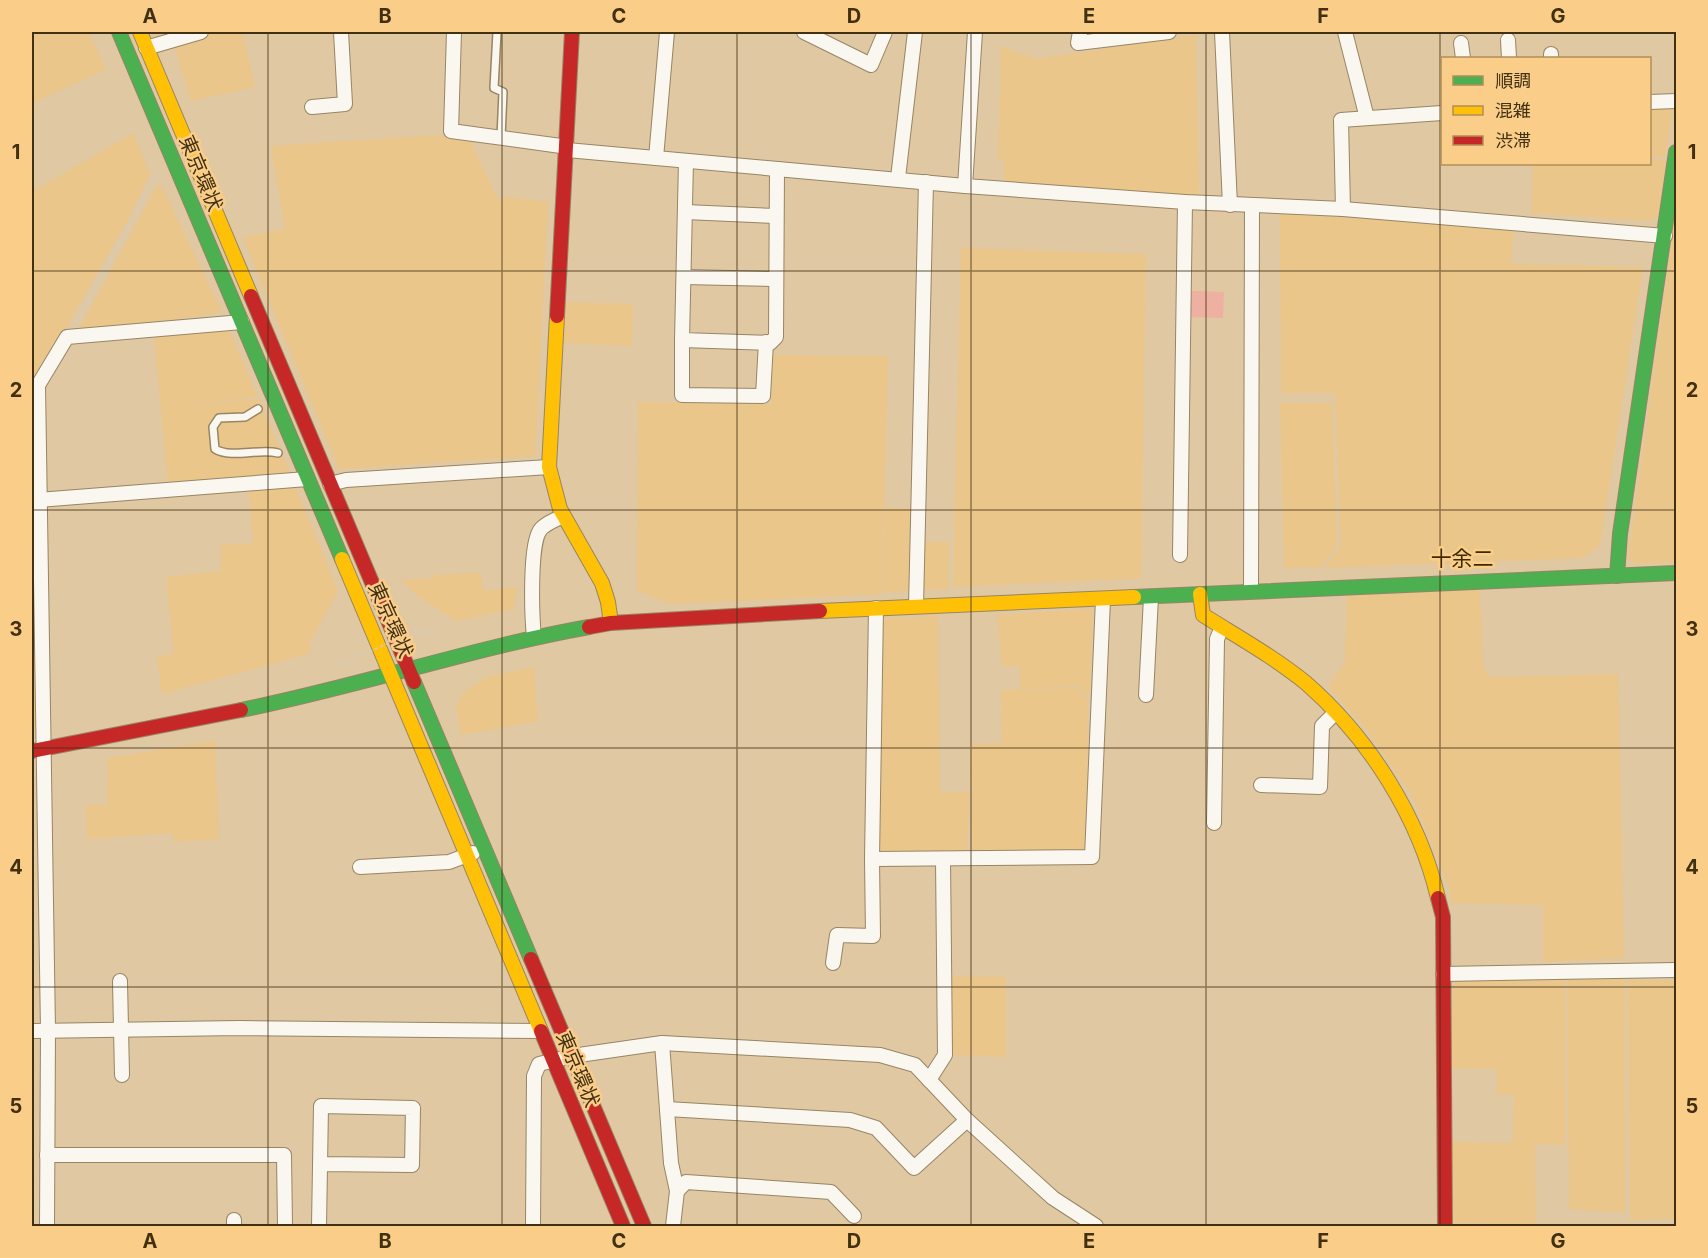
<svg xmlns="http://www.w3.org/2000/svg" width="1708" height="1258" font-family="Inter,'Noto Sans JP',sans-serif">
<rect width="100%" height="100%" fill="#e0c8a2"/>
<g fill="#ebc68a">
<polygon points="32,32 89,32 106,70 32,103"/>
<polygon points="218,32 242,32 255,87 191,101 174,45"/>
<polygon points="1196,35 1199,200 1004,185 1004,160 998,159 1001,46 1037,59"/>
<polygon points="1650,106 1673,106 1665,157 1650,156"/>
<polygon points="133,133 150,174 131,215 32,387 32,192"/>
<polygon points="437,135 469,139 499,201 506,197 548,202 535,456 339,469 243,237 285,229 271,146"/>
<polygon points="1650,159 1666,161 1658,216 1651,221 1532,213 1533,164 1650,164"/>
<polygon points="161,185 222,312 179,319 79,329 157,186"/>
<polygon points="1280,214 1514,227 1511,264 1643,267 1600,545 1583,558 1324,568 1341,546 1335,393 1281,393"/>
<polygon points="1676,214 1676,562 1634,564 1628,556"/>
<polygon points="961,248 1146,254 1141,578 953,587"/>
<polygon points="564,302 633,304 632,346 563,343"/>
<polygon points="229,330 258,397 181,405 259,399 290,474 168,485 154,336"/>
<polygon points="773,355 888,356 882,594 671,604 637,591 638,402 771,404"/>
<polygon points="1280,403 1332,403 1337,546 1321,567 1284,568"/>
<polygon points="295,486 338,591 309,644 311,653 162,694 157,657 174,653 166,577 221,571 221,545 253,543 249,489"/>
<polygon points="885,508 911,509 909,591 883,592"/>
<polygon points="922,542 949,542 948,589 922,590"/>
<polygon points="481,573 483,591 517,587 514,609 456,621 416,595 402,580 433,578 433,575"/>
<polygon points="1480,589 1483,667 1489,677 1618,674 1624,958 1543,962 1543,905 1451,903 1449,887 1412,795 1367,730 1328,686 1345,663 1347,596"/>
<polygon points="1093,609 1090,693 1081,694 1080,686 1021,689 1019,666 1002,666 997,615"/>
<polygon points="938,616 940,792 969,792 967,855 878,852 881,619"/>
<polygon points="36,646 39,727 32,728 32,647"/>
<polygon points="534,667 538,721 461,735 456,706 464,692 486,677"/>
<polygon points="1078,688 1080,695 1088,696 1087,848 1078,853 972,854 970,745 1002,743 1001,690"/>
<polygon points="215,741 219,839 174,842 173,833 87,839 86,805 107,805 108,758"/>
<polygon points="951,976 1006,977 1006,1057 950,1055"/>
<polygon points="1565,976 1565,1145 1535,1144 1536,1224 1453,1223 1452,1142 1513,1143 1514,1095 1497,1094 1497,1069 1451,1068 1453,985 1466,978"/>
<polygon points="1567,977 1625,977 1625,1213 1569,1209"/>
<polygon points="1628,980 1676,980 1676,1219 1630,1220"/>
</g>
<polygon fill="#eeb0a0" points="1191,291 1224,292 1223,318 1190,317"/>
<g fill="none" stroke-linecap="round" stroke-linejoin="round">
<g stroke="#978564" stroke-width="10">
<g id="lane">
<polyline points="497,32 494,88 503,92 501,137"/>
<path d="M258,409L245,417L219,418L213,427L215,449C232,459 258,448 278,453"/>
</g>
</g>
<g stroke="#978564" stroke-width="16">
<g id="street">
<polyline points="454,32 451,131 561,146 567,150 965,186 1185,202 1343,209 1665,236"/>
<polyline points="804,32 871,65 885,32"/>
<polyline points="1080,32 1078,43 1169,32"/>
<polyline points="1222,32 1230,205"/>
<polyline points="1345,32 1367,118"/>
<polyline points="1508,40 1509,58"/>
<polyline points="1461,43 1463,58"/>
<polyline points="146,48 201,32"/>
<polyline points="1551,54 1551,58"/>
<polyline points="1650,102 1676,101"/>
<polyline points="312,107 345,104 341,32"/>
<polyline points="656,158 667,32"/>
<polyline points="686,161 682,340 770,343 776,337 777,169"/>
<polyline points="898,178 915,32"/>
<polyline points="965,186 975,32"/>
<polyline points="1343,209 1341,120 1442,113"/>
<polyline points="685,212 776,216"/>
<polyline points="684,277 775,279"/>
<polyline points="682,340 682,395 763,396 766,342"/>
<polyline points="38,385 48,1031 47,1226"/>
<polyline points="34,392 67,337 242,322"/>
<polyline points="330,484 346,480 549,467"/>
<polyline points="38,500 307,479"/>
<polyline points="1180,555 1185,202"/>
<polyline points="1251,591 1252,206"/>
<polyline points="916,606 926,182"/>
<polyline points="876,608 872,859 1092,857 1103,599"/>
<path d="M534,637C532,618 529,541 541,529C546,523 556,520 562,516"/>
<polyline points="1146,695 1151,597"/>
<polyline points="1261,785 1320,787 1322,726 1335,713"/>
<polyline points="1214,823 1217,639 1222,627"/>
<polyline points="360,867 449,862 473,853"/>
<polyline points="833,963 837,935 873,936 872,859"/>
<polyline points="1443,974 1676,970"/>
<polyline points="120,981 122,1075"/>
<polyline points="32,1031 240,1028 541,1031"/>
<polyline points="662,1043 671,1163 677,1191 673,1226"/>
<polyline points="929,1080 945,1055 943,859"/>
<polyline points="667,1109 850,1120 876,1128 914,1168 967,1120"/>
<polyline points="47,1155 284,1155 285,1226"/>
<polyline points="677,1191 686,1182 831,1192 854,1216"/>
<polyline points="234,1226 234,1220"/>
<polyline points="319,1226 321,1106 413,1108 412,1165 320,1164"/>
<polyline points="533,1226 534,1076 539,1064 572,1056 662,1043 880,1055 915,1065 967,1120 1053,1198 1096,1226"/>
</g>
</g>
<g stroke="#978564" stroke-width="16">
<g id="fast">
<polyline points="119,32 342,559"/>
<polyline points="1617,576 1620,534 1676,152"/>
<polyline points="1134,597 1676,573"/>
<polyline points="414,682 531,959"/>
<path d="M241,710C358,687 471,648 589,627"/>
</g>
</g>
<g stroke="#978564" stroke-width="16">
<g id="slow">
<polyline points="140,32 251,296"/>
<polyline points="557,316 549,467 560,509 602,583 608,602 611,623"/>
<polyline points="342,559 541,1031"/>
<path d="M1200,594L1203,615C1238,637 1274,657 1306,683C1369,738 1419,817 1438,898"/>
<polyline points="820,611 1134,597"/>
</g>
</g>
<g stroke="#978564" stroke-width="16">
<g id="jam">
<polyline points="251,296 414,682"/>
<polyline points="557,316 572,32"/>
<polyline points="589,627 611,623 820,611"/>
<polyline points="32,751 241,710"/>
<polyline points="1438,898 1443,917 1445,1226"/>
<polyline points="531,959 644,1226"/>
<polyline points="541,1031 623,1226"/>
</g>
</g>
<g stroke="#d2cbbf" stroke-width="2" stroke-dasharray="3 3" stroke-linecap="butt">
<polyline points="76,322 157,171"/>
<polyline points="414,632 437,629"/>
<polyline points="339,664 353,661 352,656 361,654"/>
</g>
<use href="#lane" stroke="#faf7f1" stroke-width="7"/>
<use href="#street" stroke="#faf7f1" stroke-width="14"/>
<use href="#fast" stroke="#4caf50" stroke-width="14"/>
<use href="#slow" stroke="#ffc107" stroke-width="14"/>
<use href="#jam" stroke="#c62828" stroke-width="14"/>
<polyline stroke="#d2cbbf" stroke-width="2" stroke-dasharray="3 3" stroke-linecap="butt" points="364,654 411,633"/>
</g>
<path fill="none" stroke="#423013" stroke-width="1.5" stroke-opacity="0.55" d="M268,32V1226M502,32V1226M737,32V1226M971,32V1226M1206,32V1226M1440,32V1226M32,271H1676M32,510H1676M32,748H1676M32,987H1676"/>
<g text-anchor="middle" stroke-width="5" stroke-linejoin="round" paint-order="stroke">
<g font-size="20" fill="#423013" stroke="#face88">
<text transform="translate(201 173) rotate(67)" y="7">東京環状</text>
<text transform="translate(391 620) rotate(66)" y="7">東京環状</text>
<text transform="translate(578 1069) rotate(67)" y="7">東京環状</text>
</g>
<g font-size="21" fill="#3e2a02" stroke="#face88">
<text x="1462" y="566">十余二</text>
</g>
</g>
<rect width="1708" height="1258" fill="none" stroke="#face88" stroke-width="66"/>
<rect x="1441" y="57" width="210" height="108" fill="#face88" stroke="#b08f59" stroke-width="1.5"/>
<rect x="1453" y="76" width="30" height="9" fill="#4caf50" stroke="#b08f59" stroke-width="1.5"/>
<text x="1495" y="87" font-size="18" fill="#423013">順調</text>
<rect x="1453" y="106" width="30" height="9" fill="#ffc107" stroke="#b08f59" stroke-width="1.5"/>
<text x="1495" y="117" font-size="18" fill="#423013">混雑</text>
<rect x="1453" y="136" width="30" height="9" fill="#c62828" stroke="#b08f59" stroke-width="1.5"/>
<text x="1495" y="147" font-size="18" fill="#423013">渋滞</text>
<rect x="33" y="33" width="1642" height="1192" fill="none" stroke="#423013" stroke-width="2"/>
<g font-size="20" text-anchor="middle" font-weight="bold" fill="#423013">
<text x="150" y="23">A</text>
<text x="385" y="23">B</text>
<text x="619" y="23">C</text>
<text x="854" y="23">D</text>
<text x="1089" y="23">E</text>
<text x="1323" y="23">F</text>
<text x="1558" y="23">G</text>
<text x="16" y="159">1</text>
<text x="1692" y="159">1</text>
<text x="16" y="397">2</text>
<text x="1692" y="397">2</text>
<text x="16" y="636">3</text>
<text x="1692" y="636">3</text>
<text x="16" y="874">4</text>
<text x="1692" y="874">4</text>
<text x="16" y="1113">5</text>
<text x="1692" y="1113">5</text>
<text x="150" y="1248">A</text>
<text x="385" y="1248">B</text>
<text x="619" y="1248">C</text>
<text x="854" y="1248">D</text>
<text x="1089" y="1248">E</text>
<text x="1323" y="1248">F</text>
<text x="1558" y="1248">G</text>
</g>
</svg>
